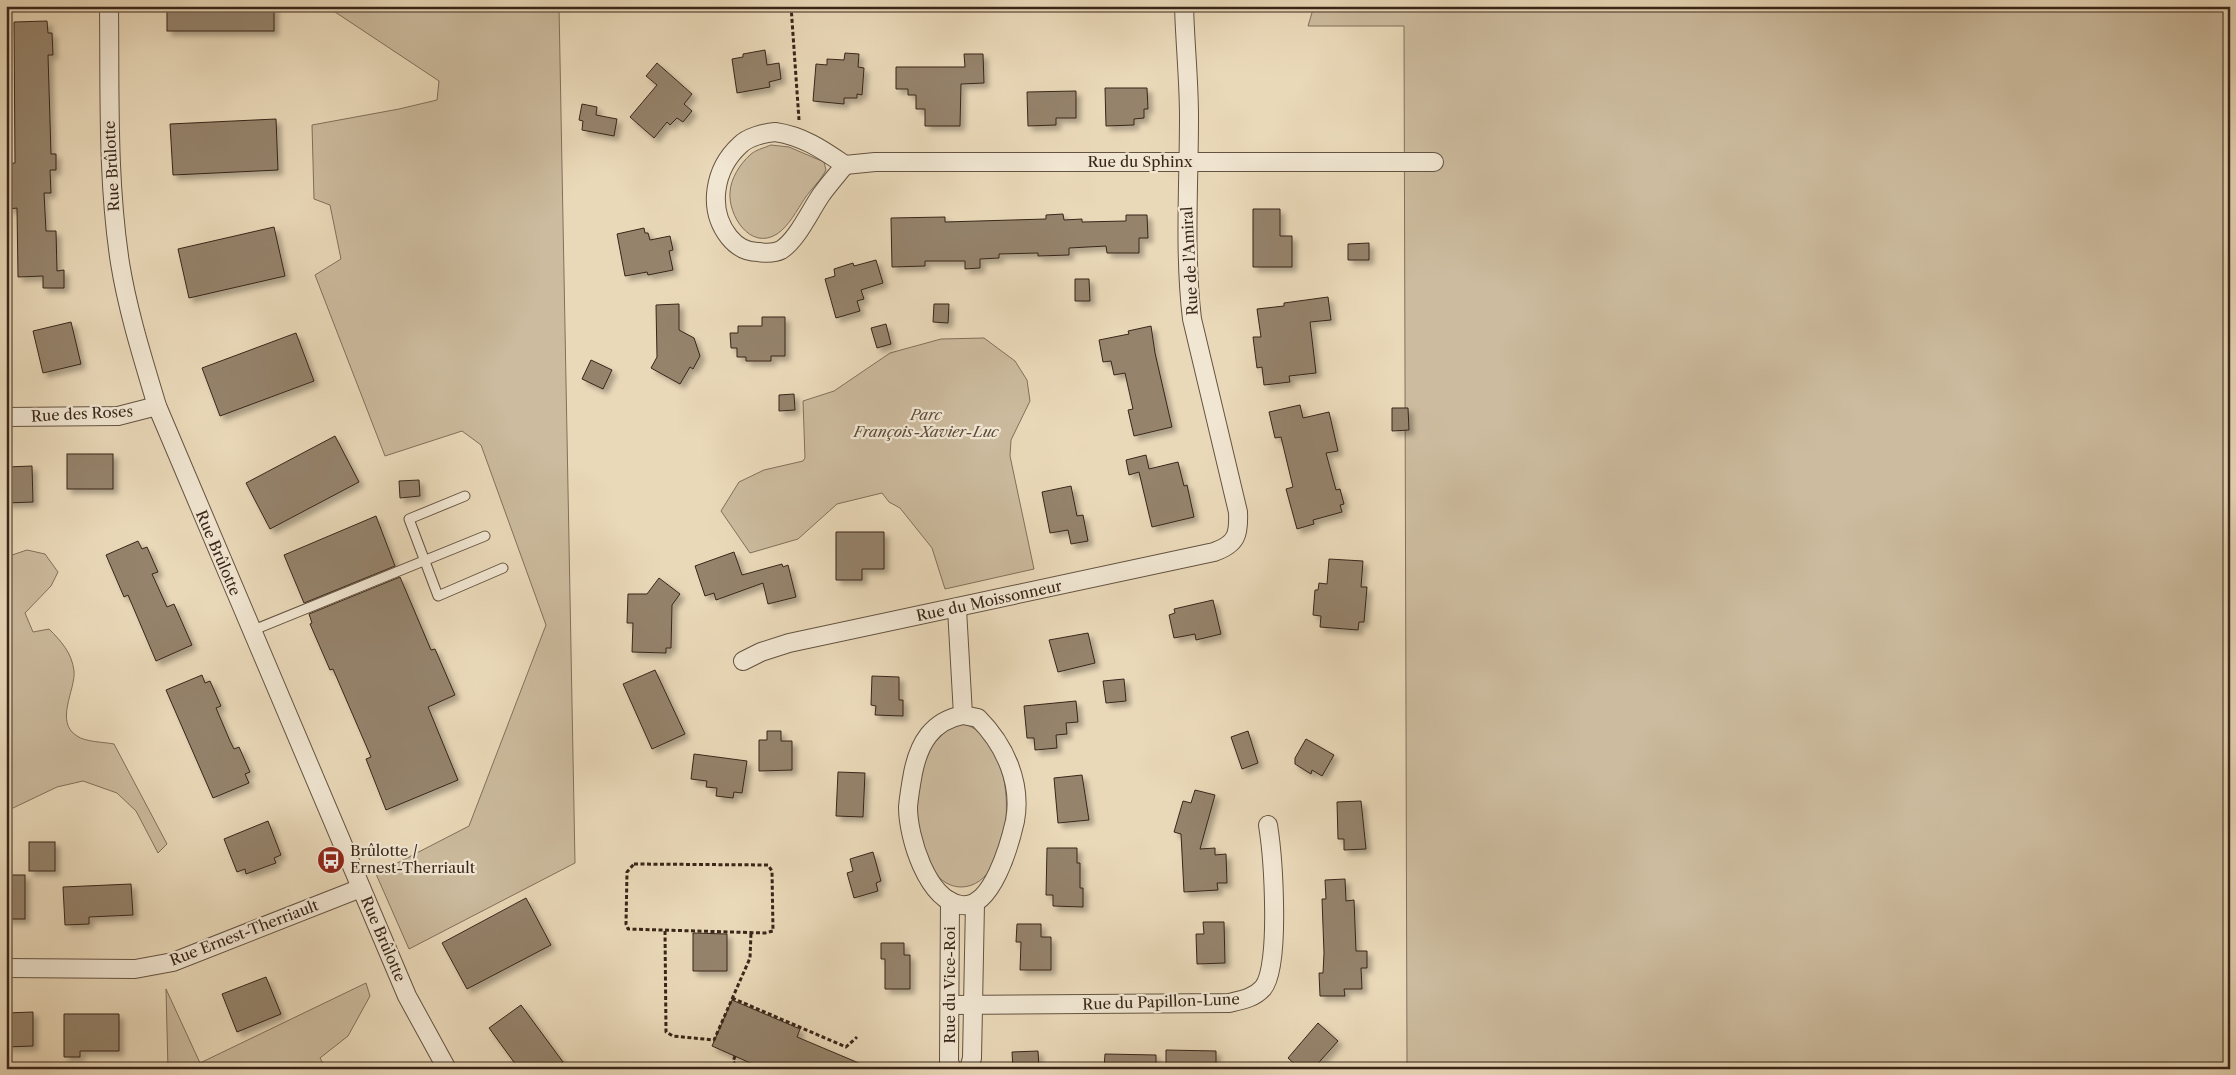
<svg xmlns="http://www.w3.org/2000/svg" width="2236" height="1075" font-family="'Libre Caslon Text',serif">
<defs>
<filter id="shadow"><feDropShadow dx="4.5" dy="4.5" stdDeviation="2.5" flood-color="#0004"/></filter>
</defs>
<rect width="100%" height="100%" fill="#ead9b9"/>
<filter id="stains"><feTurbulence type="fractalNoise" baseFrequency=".004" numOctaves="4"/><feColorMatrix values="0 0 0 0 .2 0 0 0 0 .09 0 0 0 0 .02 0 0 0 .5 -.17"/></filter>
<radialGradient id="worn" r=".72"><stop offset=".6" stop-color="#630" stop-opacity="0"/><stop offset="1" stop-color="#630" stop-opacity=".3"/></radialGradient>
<g fill="#ccbb9e" stroke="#82705c">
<polygon points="326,6 559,6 575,863 409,949 376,874 469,826 546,625 481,445 462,431 385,456 315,275 341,259 330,205 314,199 312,125 399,109 437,100 439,81"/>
<polygon points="1314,6 2230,6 2230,1069 1407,1069 1404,26 1308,26"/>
<path d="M771,145L789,147L824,162L826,170C821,180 812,188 805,198C797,210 789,226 777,234C750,251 728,215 730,192C731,178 740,164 750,155C755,150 764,148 771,145Z"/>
<polygon points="984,338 1015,361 1027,380 1030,401 1011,440 1010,456 1034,569 945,589 932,548 900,508 889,502 882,493 837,504 798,539 750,553 721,511 739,482 764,470 803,461 805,458 803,401 834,391 890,353 941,339"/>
<path d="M27,550L45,554L58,572L51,586L25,613L33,632L49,629C61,641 72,653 74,671C76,689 54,722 77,736C85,742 104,742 114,744L167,844L158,853L136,811L117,793L83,781L57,787L13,808L6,807V557Z"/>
<path d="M964,724C1025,742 1017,887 961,887C904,886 898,734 964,724Z"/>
<polygon points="366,983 370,996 348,1036 320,1058 326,1069 168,1069 166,989 200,1063"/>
</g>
<g fill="#95836c" stroke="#382619" filter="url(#shadow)">
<rect x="167" y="6" width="107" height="25"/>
<polygon points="47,21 48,33 52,33 53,55 48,55 51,154 56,154 56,170 50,170 51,193 44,193 46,231 56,231 57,271 64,270 64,288 43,288 43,276 18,277 17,208 9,209 7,164 15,163 14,22"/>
<polygon points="765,50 767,65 779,63 781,79 769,82 770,87 737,93 732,59 743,57 743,54"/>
<polygon points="845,53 859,54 858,67 864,68 862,95 857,94 857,98 844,98 844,104 813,101 816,64 827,65 827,59 844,60"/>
<polygon points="964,54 983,54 984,83 961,84 960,126 925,126 925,109 916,109 916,95 908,95 908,89 896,89 896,67 965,67"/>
<polygon points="657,63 692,94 684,104 692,111 683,122 677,118 670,125 667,122 654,138 630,117 657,85 646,76"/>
<polygon points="1105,88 1147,88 1148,109 1144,109 1144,118 1134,119 1134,125 1106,126"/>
<polygon points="1076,91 1076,118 1056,118 1056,125 1028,126 1027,92"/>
<polygon points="582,104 597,107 596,115 617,119 614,136 582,130 583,121 579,120"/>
<polygon points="276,119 278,170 173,175 170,124"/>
<polygon points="1253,209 1280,209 1280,236 1292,236 1292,267 1253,267"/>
<polygon points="1063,214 1064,220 1082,219 1082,222 1126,221 1126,215 1147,215 1148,238 1139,238 1139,253 1107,253 1106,246 1069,248 1069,255 1038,256 1038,253 999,254 999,258 980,259 980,268 965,269 965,261 925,261 925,266 892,267 891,218 945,217 945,222 1046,219 1046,215"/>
<polygon points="274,227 285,276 189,298 178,249"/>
<polygon points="644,228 645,233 648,233 650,240 670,236 673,250 669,251 673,270 648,275 647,272 625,276 617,234"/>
<polygon points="1369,243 1369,260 1348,260 1348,244"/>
<polygon points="876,260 883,283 861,290 864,299 857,301 860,311 836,318 825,279 835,276 834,269 853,263 854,266"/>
<polygon points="1075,279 1089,279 1090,301 1075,301"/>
<polygon points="1328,297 1331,320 1310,322 1316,373 1289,376 1290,382 1264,385 1262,367 1257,368 1253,337 1261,337 1257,309 1284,306 1284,303"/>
<polygon points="679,304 679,330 694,338 700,356 693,369 690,367 680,384 651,368 657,357 656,305"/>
<polygon points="934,304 949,304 948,323 933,322"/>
<polygon points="762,317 785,317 785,356 771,356 771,361 746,361 746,357 737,357 737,348 731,348 730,333 738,333 738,326 762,326"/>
<polygon points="71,322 81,364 43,373 33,331"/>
<polygon points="886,324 891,344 877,348 871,328"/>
<polygon points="1151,326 1155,353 1172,427 1134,436 1128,410 1133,409 1125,373 1114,375 1111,361 1103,362 1099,340 1129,334 1128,331"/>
<polygon points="296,333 314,381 220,416 202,368"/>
<polygon points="591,360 612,370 603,389 582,379"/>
<polygon points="794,394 795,410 779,411 779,395"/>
<polygon points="1300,405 1303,418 1329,412 1338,451 1326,453 1336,490 1340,489 1344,504 1340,505 1342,512 1313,520 1314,524 1297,529 1286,489 1293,487 1281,437 1275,438 1269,412"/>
<polygon points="1392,408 1408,408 1409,430 1392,431"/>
<polygon points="335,436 359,482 270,529 246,483"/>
<rect x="67" y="454" width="46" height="35"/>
<polygon points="1146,455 1149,469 1178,462 1184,486 1187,485 1194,517 1152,527 1139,472 1129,475 1126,460"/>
<polygon points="32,466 33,502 6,503 6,467"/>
<polygon points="419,480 420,496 400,498 399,481"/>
<polygon points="1071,486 1077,516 1083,515 1088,541 1071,544 1068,530 1050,533 1042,492"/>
<polygon points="376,516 395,566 304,603 284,555"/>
<polygon points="836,532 884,532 884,569 862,569 862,580 836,580"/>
<polygon points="138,541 142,549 147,547 158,572 152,574 167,607 174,604 192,645 156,661 128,595 124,597 106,555"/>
<polygon points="734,552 742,575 782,564 783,567 788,565 796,597 768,604 763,583 716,600 714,593 705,596 695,566"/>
<polygon points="1329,559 1363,561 1361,587 1367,587 1364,622 1359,622 1358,630 1320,627 1321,616 1313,615 1315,590 1318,590 1319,583 1327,584"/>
<polygon points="400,577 431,650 435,649 455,695 428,707 458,780 386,810 366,759 371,757 333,669 330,670 310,624 312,623 309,614"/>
<polygon points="659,578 680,594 672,605 671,648 666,648 666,653 632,652 633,623 627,623 628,594 647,594"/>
<polygon points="1213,600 1221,634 1196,640 1195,634 1174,638 1169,615 1175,613 1174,609"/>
<polygon points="1088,633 1095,663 1058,672 1049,640"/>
<polygon points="655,670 685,734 652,749 623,684"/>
<polygon points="202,675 205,683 210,681 221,706 216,708 230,741 234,749 239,747 250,772 245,774 249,783 213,798 166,690"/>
<polygon points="872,676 899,677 899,700 903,700 903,716 875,715 876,706 871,705"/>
<polygon points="1124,679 1126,701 1106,703 1103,681"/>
<polygon points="1076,701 1078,722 1066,723 1067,734 1056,735 1057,748 1035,750 1034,738 1027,738 1024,706"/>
<polygon points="767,731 781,731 781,741 792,741 792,770 759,771 759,740 767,740"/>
<polygon points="1248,731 1258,763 1242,769 1231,737"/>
<polygon points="1306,739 1334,755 1322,776 1312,770 1311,774 1295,764 1295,758"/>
<polygon points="694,754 747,761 742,793 734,792 733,798 716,796 717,788 706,787 707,781 691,779"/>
<polygon points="838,772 865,773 863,817 836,816"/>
<polygon points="1082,775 1089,820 1058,823 1054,778"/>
<polygon points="1195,790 1215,795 1200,849 1215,848 1215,855 1226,854 1227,883 1217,883 1218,890 1184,892 1181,834 1174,832 1183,801 1191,803"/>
<polygon points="1361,801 1366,849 1344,850 1344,839 1338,839 1337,802"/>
<polygon points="268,821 281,855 274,858 276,863 246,874 245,869 237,872 224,839"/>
<rect x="29" y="842" width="26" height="29"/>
<polygon points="1047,848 1077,848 1077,863 1080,863 1080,888 1083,888 1083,907 1053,906 1053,895 1046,895"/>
<polygon points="873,852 881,881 876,883 878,891 854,898 847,873 853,871 850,859"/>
<rect x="6" y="875" width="19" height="44"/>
<polygon points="1345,879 1346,901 1354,900 1356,951 1367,951 1367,968 1361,968 1362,989 1344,989 1345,996 1320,996 1319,973 1323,973 1324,953 1322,899 1326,899 1325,880"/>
<polygon points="131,884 133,915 89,917 89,924 65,925 63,887"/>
<polygon points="526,898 551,945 467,989 442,943"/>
<polygon points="1203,922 1224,922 1225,963 1197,964 1196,934 1204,934"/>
<polygon points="1017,924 1041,924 1041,937 1051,937 1051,970 1020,970 1021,942 1016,942"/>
<polygon points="693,933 727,934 727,971 693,971"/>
<polygon points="881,943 904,943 904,955 910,955 910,989 885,989 885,959 881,959"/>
<polygon points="266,977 281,1014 237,1032 222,994"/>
<polygon points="732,1000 800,1029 797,1037 873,1069 764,1069 712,1046"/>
<polygon points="521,1005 563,1062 554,1069 519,1069 489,1028"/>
<polygon points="33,1012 33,1046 6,1047 6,1013"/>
<polygon points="64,1014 119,1014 119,1051 80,1051 80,1057 64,1057"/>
<polygon points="1318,1023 1338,1041 1313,1069 1300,1069 1288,1058"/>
<polygon points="1166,1050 1216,1051 1216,1069 1166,1069"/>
<polygon points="1038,1051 1039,1069 1013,1069 1012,1052"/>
<polygon points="1105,1054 1156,1055 1156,1069 1104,1069"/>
</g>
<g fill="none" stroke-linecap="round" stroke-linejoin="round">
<g stroke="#645341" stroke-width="11">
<g id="service">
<polyline points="465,496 409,519 438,596 503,568"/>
<polyline points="251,631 485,536"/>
</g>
</g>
<g stroke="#645341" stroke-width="20">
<g id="minor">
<path d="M109,6C110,92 107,178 120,263C128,312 143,359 157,406L407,996L447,1069"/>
<path d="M775,132C803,136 823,150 845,165C837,175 828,185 821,195C810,211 797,240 781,250C775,253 765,253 758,252C746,252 737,247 729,237C707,209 714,169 740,145C748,137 764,133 775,132Z"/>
<polyline points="845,165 875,162 1434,162"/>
<polyline points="6,417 118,416 157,406"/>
<polyline points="957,609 963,715"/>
<path d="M743,661L761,652L789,643L1214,552C1237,544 1239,534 1238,512L1192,319C1184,252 1189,184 1189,117C1189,80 1185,43 1184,6"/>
<path d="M963,715L978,718C1005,745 1022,783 1015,821C1010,843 992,910 961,905C927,900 908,837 908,807C909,796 911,784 913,773C919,743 932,721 963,715Z"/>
<polyline points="950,901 949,1062 952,1069"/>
<polyline points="6,968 135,969 173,962 361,888"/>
<path d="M950,1005L1229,1003C1242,1000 1254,998 1263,988C1281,966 1273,856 1268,825"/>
<polyline points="969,1069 972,1058 975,903"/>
</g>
</g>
<g stroke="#382619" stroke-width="3" stroke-dasharray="4 2.5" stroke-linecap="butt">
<polyline points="791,6 799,120"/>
<polygon points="634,864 768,865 772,871 773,931 765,933 628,929 626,924 627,872"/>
<polyline points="665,931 666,1032 673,1036 714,1040 750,958 751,933"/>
<polyline points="732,998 846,1047 857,1037"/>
<polyline points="735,1056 733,1062 742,1069"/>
</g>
<use href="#service" stroke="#f1e6d2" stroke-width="9"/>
<use href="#minor" stroke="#f1e6d2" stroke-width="18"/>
</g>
<defs>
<g id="bus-disc" transform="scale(1.4375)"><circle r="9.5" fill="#8f2418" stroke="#f1e6d2"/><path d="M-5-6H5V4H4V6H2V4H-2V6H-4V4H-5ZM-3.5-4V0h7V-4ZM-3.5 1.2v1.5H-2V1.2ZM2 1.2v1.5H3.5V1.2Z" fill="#fff"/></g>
</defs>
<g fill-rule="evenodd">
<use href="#bus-disc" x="331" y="860"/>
</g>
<g text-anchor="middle" stroke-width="4.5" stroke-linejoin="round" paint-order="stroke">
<g font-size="15" fill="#382619" stroke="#f1e6d2">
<text x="1140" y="167">Rue du Sphinx</text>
<text transform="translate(112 166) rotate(-93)" y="5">Rue Brûlotte</text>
<text transform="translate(1190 261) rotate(-93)" y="5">Rue de l'Amiral</text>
<text transform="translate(82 414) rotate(-3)" y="5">Rue des Roses</text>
<text transform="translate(218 553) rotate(67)" y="5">Rue Brûlotte</text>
<text transform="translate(989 601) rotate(-12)" y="5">Rue du Moissonneur</text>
<text transform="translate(244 933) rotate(-21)" y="5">Rue Ernest-Therriault</text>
<text transform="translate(383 939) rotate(67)" y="5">Rue Brûlotte</text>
<text transform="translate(950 985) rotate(-90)" y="5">Rue du Vice-Roi</text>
<text transform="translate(1161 1002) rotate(-2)" y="5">Rue du Papillon-Lune</text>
</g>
<g font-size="15" font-style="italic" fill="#5d4b3a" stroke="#f1e6d2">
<text x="926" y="420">Parc<tspan x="926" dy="17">François-Xavier-Luc</tspan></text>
</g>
<g font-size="15" fill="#382619" stroke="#f1e6d2" text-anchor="start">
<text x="350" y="856">Brûlotte /<tspan x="350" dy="17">Ernest-Therriault</tspan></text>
</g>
</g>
<rect width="2236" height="1075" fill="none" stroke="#ead9b9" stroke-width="25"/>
<rect x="8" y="8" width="2221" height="1060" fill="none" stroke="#382619" stroke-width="2.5"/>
<rect x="12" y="12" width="2211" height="1050" fill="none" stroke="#382619"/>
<rect width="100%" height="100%" filter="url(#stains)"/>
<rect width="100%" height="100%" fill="url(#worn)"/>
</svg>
